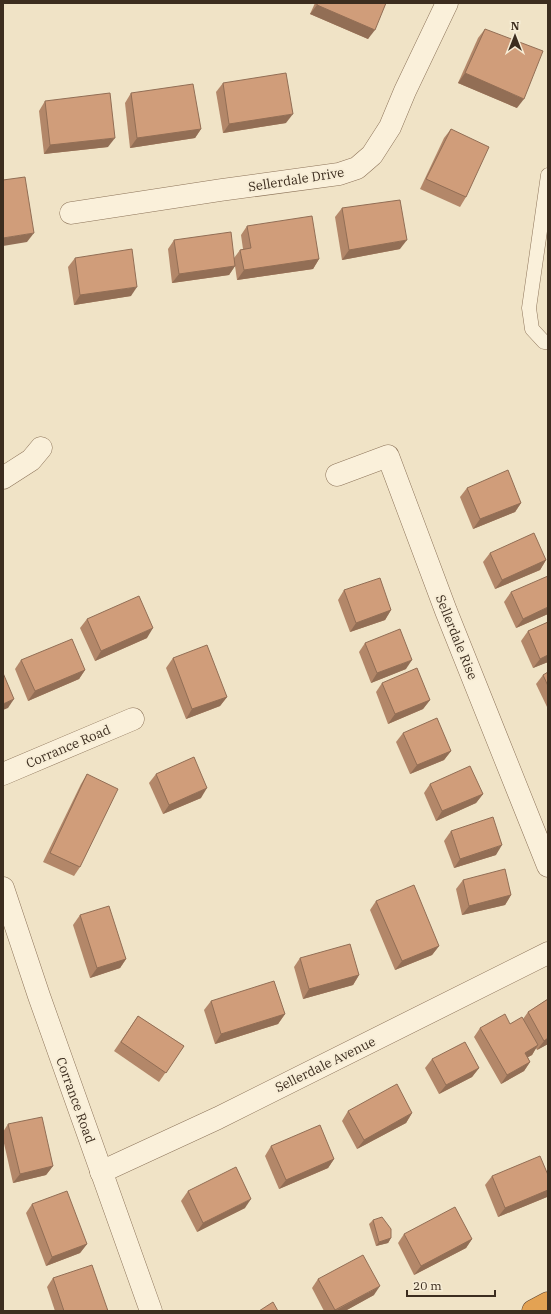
<svg xmlns="http://www.w3.org/2000/svg" width="551" height="1314" font-family="'IBM Plex Serif',serif">
<rect width="100%" height="100%" fill="#f0e3c6"/>
<g fill="none" stroke-linecap="round" stroke-linejoin="round">
<g stroke="#8d745a" stroke-width="15">
<polyline id="lane" points="548,175 529,308 532,329 544,342 548,342"/>
</g>
<g stroke="#8d745a" stroke-width="23">
<g id="street">
<polyline points="71,213 221,190 339,174 357,168 372,155 390,127 405,91 447,3"/>
<polyline points="337,475 388,456 446,611 548,866"/>
<polyline points="3,478 31,460 41,448"/>
<polyline points="3,774 133,719"/>
<polyline points="3,888 39,996 151,1311"/>
<polyline points="101,1172 218,1118 548,953"/>
</g>
</g>
<g stroke="#5b422e" stroke-width="23">
<polyline id="highway" points="533,1311 548,1303"/>
</g>
<use href="#lane" stroke="#faf0da" stroke-width="14"/>
<use href="#street" stroke="#faf0da" stroke-width="22"/>
<use href="#highway" stroke="#e3a253" stroke-width="22"/>
</g>
<g fill="#b38769">
<polygon points="315,3 386,3 368,39 310,14"/>
<polygon points="485,29 517,108 458,83 478,38"/>
<polygon points="223,83 286,123 223,133 216,92"/>
<polygon points="131,93 201,129 195,138 130,148 125,103"/>
<polygon points="45,101 108,147 44,154 39,111"/>
<polygon points="451,129 466,197 460,207 420,189 444,138"/>
<polygon points="342,208 400,249 342,260 335,217"/>
<polygon points="247,226 319,259 313,269 237,280 235,266 229,275 172,283 168,249 174,240 234,258 240,250 243,249 241,235"/>
<polygon points="75,258 131,296 74,305 68,267"/>
<polygon points="467,488 521,503 515,512 473,529 460,497"/>
<polygon points="490,553 546,560 540,570 495,589 483,562"/>
<polygon points="344,590 391,610 385,620 350,632 338,600"/>
<polygon points="511,592 548,614 516,628 504,602"/>
<polygon points="87,619 147,638 95,661 80,628"/>
<polygon points="548,622 548,662 533,668 521,641 528,631"/>
<polygon points="365,643 406,669 371,683 359,652"/>
<polygon points="173,658 227,697 220,706 186,719 166,668"/>
<polygon points="21,660 85,670 79,679 28,701 15,669"/>
<polygon points="548,672 548,709 536,684 543,675"/>
<polygon points="382,683 430,700 423,709 388,724 376,692"/>
<polygon points="403,733 451,751 444,760 410,774 396,742"/>
<polygon points="87,774 80,867 74,876 43,862 81,784"/>
<polygon points="156,774 201,798 163,814 149,783"/>
<polygon points="430,784 483,794 476,803 436,821 424,793"/>
<polygon points="451,831 496,855 454,868 444,841"/>
<polygon points="463,880 511,895 505,905 462,915 456,889"/>
<polygon points="376,901 439,946 432,955 395,970 370,910"/>
<polygon points="80,915 126,959 120,968 90,978 73,925"/>
<polygon points="300,958 359,975 353,985 303,999 294,967"/>
<polygon points="548,999 548,1044 537,1050 536,1048 532,1055 528,1057 530,1062 524,1071 501,1084 474,1037 480,1028 510,1024 523,1019 528,1012"/>
<polygon points="211,1001 285,1014 278,1024 215,1044 204,1010"/>
<polygon points="138,1016 184,1046 159,1082 114,1051"/>
<polygon points="432,1059 479,1068 472,1077 439,1094 425,1068"/>
<polygon points="348,1111 412,1113 406,1123 357,1149 342,1121"/>
<polygon points="8,1124 53,1166 46,1175 13,1183 3,1139 3,1132"/>
<polygon points="271,1146 334,1159 328,1168 279,1189 265,1156"/>
<polygon points="548,1175 548,1196 547,1197 498,1217 485,1185 492,1176"/>
<polygon points="188,1191 245,1208 197,1232 181,1201"/>
<polygon points="32,1204 87,1244 80,1253 46,1266 26,1213"/>
<polygon points="373,1220 391,1238 388,1243 376,1246 369,1224"/>
<polygon points="404,1234 472,1239 466,1248 414,1275 398,1243"/>
<polygon points="53,1278 108,1311 55,1311 47,1287"/>
<polygon points="318,1279 374,1295 345,1311 324,1311 312,1288"/>
</g>
<g fill="#926e55">
<polygon points="317,5 375,30 368,39 310,14"/>
<polygon points="465,73 524,99 517,108 458,83"/>
<polygon points="293,114 286,123 223,133 229,124"/>
<polygon points="201,129 195,138 130,148 137,138"/>
<polygon points="115,138 108,147 44,154 50,145"/>
<polygon points="34,233 27,242 3,246 3,238"/>
<polygon points="407,240 400,249 342,260 349,250"/>
<polygon points="319,259 313,269 237,280 244,270"/>
<polygon points="235,266 229,275 172,283 179,274"/>
<polygon points="137,287 131,296 74,305 80,295"/>
<polygon points="521,503 515,512 473,529 480,519"/>
<polygon points="546,560 540,570 495,589 502,580"/>
<polygon points="548,607 548,614 516,628 523,619"/>
<polygon points="391,610 385,620 350,632 356,623"/>
<polygon points="153,628 147,638 95,661 101,651"/>
<polygon points="548,655 548,662 533,668 540,659"/>
<polygon points="412,660 406,669 371,683 377,673"/>
<polygon points="85,670 79,679 28,701 35,691"/>
<polygon points="227,697 220,706 186,719 192,709"/>
<polygon points="14,699 8,708 3,710 3,704"/>
<polygon points="430,700 423,709 388,724 395,714"/>
<polygon points="451,751 444,760 410,774 417,765"/>
<polygon points="207,788 201,798 163,814 169,805"/>
<polygon points="483,794 476,803 436,821 442,811"/>
<polygon points="502,845 496,855 454,868 460,859"/>
<polygon points="511,895 505,905 462,915 469,906"/>
<polygon points="439,946 432,955 395,970 402,961"/>
<polygon points="126,959 120,968 90,978 97,968"/>
<polygon points="359,975 353,985 303,999 309,989"/>
<polygon points="285,1014 278,1024 215,1044 221,1034"/>
<polygon points="548,1038 548,1044 537,1050 544,1041"/>
<polygon points="538,1045 532,1055 519,1062 525,1053"/>
<polygon points="530,1062 524,1071 501,1084 507,1075"/>
<polygon points="479,1068 472,1077 439,1094 446,1085"/>
<polygon points="412,1113 406,1123 357,1149 364,1140"/>
<polygon points="334,1159 328,1168 279,1189 286,1180"/>
<polygon points="53,1166 46,1175 13,1183 20,1174"/>
<polygon points="548,1190 548,1196 547,1197 498,1217 505,1208"/>
<polygon points="251,1199 245,1208 197,1232 203,1223"/>
<polygon points="391,1238 388,1243 376,1246 379,1242"/>
<polygon points="472,1239 466,1248 414,1275 421,1266"/>
<polygon points="87,1244 80,1253 46,1266 52,1257"/>
<polygon points="380,1286 374,1295 345,1311 335,1311"/>
</g>
<g fill="#d09d7a" stroke="#926e55">
<polygon points="317,3 386,3 375,30 317,5"/>
<polygon points="485,29 543,51 524,99 465,73"/>
<polygon points="286,73 293,114 229,124 223,83"/>
<polygon points="193,84 201,129 137,138 131,93"/>
<polygon points="110,93 115,138 50,145 45,101"/>
<polygon points="451,129 489,147 466,197 426,179"/>
<polygon points="25,177 34,233 3,238 3,180"/>
<polygon points="400,200 407,240 349,250 342,208"/>
<polygon points="312,216 319,259 244,270 240,250 251,248 247,226"/>
<polygon points="231,232 235,266 179,274 174,240"/>
<polygon points="132,249 137,287 80,295 75,258"/>
<polygon points="508,470 521,503 480,519 467,488"/>
<polygon points="534,533 546,560 502,580 490,553"/>
<polygon points="548,576 548,607 523,619 511,592"/>
<polygon points="380,578 391,610 356,623 344,590"/>
<polygon points="139,596 153,628 101,651 87,619"/>
<polygon points="548,622 548,655 540,659 528,631"/>
<polygon points="400,629 412,660 377,673 365,643"/>
<polygon points="72,639 85,670 35,691 21,660"/>
<polygon points="207,645 227,697 192,709 173,658"/>
<polygon points="417,668 430,700 395,714 382,683"/>
<polygon points="548,672 548,686 543,675"/>
<polygon points="3,673 14,699 3,704"/>
<polygon points="437,718 451,751 417,765 403,733"/>
<polygon points="194,757 207,788 169,805 156,774"/>
<polygon points="470,766 483,794 442,811 430,784"/>
<polygon points="87,774 118,789 80,867 50,853"/>
<polygon points="493,817 502,845 460,859 451,831"/>
<polygon points="505,869 511,895 469,906 463,880"/>
<polygon points="414,885 439,946 402,961 376,901"/>
<polygon points="109,906 126,959 97,968 80,915"/>
<polygon points="350,944 359,975 309,989 300,958"/>
<polygon points="274,981 285,1014 221,1034 211,1001"/>
<polygon points="548,999 548,1038 544,1041 528,1012"/>
<polygon points="505,1014 510,1024 522,1017 538,1045 525,1053 530,1062 507,1075 480,1028"/>
<polygon points="138,1016 184,1046 166,1073 121,1042"/>
<polygon points="465,1042 479,1068 446,1085 432,1059"/>
<polygon points="397,1084 412,1113 364,1140 348,1111"/>
<polygon points="42,1117 53,1166 20,1174 8,1124"/>
<polygon points="320,1125 334,1159 286,1180 271,1146"/>
<polygon points="540,1156 548,1175 548,1190 505,1208 492,1176"/>
<polygon points="236,1167 251,1199 203,1223 188,1191"/>
<polygon points="67,1191 87,1244 52,1257 32,1204"/>
<polygon points="455,1207 472,1239 421,1266 404,1234"/>
<polygon points="382,1217 391,1229 391,1238 379,1242 373,1220"/>
<polygon points="363,1255 380,1286 335,1310 318,1279"/>
<polygon points="92,1265 108,1311 64,1311 53,1278"/>
<polygon points="273,1302 278,1311 259,1311"/>
</g>
<g text-anchor="middle" stroke-width="4" stroke-linejoin="round" paint-order="stroke">
<g font-size="13" fill="#3c2d1f" stroke="#f7edd6">
<text transform="translate(296 179) rotate(-9)" y="5">Sellerdale Drive</text>
<text transform="translate(457 637) rotate(68)" y="5">Sellerdale Rise</text>
<text transform="translate(68 746) rotate(-23)" y="5">Corrance Road</text>
<text transform="translate(325 1064) rotate(-26)" y="5">Sellerdale Avenue</text>
<text transform="translate(76 1100) rotate(70)" y="5">Corrance Road</text>
</g>
</g>
<rect width="551" height="1314" fill="none" stroke="#3c2d1f" stroke-width="8"/>
<g transform="translate(515 36)" stroke="#f7edd6" stroke-width="3" paint-order="stroke">
<path d="M0-3L7 15L0 10L-7 15Z" fill="#3c2d1f"/>
<text y="-6" font-size="11" font-weight="bold" text-anchor="middle" fill="#3c2d1f">N</text>
</g>
<path d="M407 1290v6h88v-6" fill="none" stroke="#3c2d1f" stroke-width="2"/>
<text x="413" y="1290" font-size="12" fill="#3c2d1f" stroke="#f7edd6" stroke-width="3" paint-order="stroke">20 m</text>
</svg>
